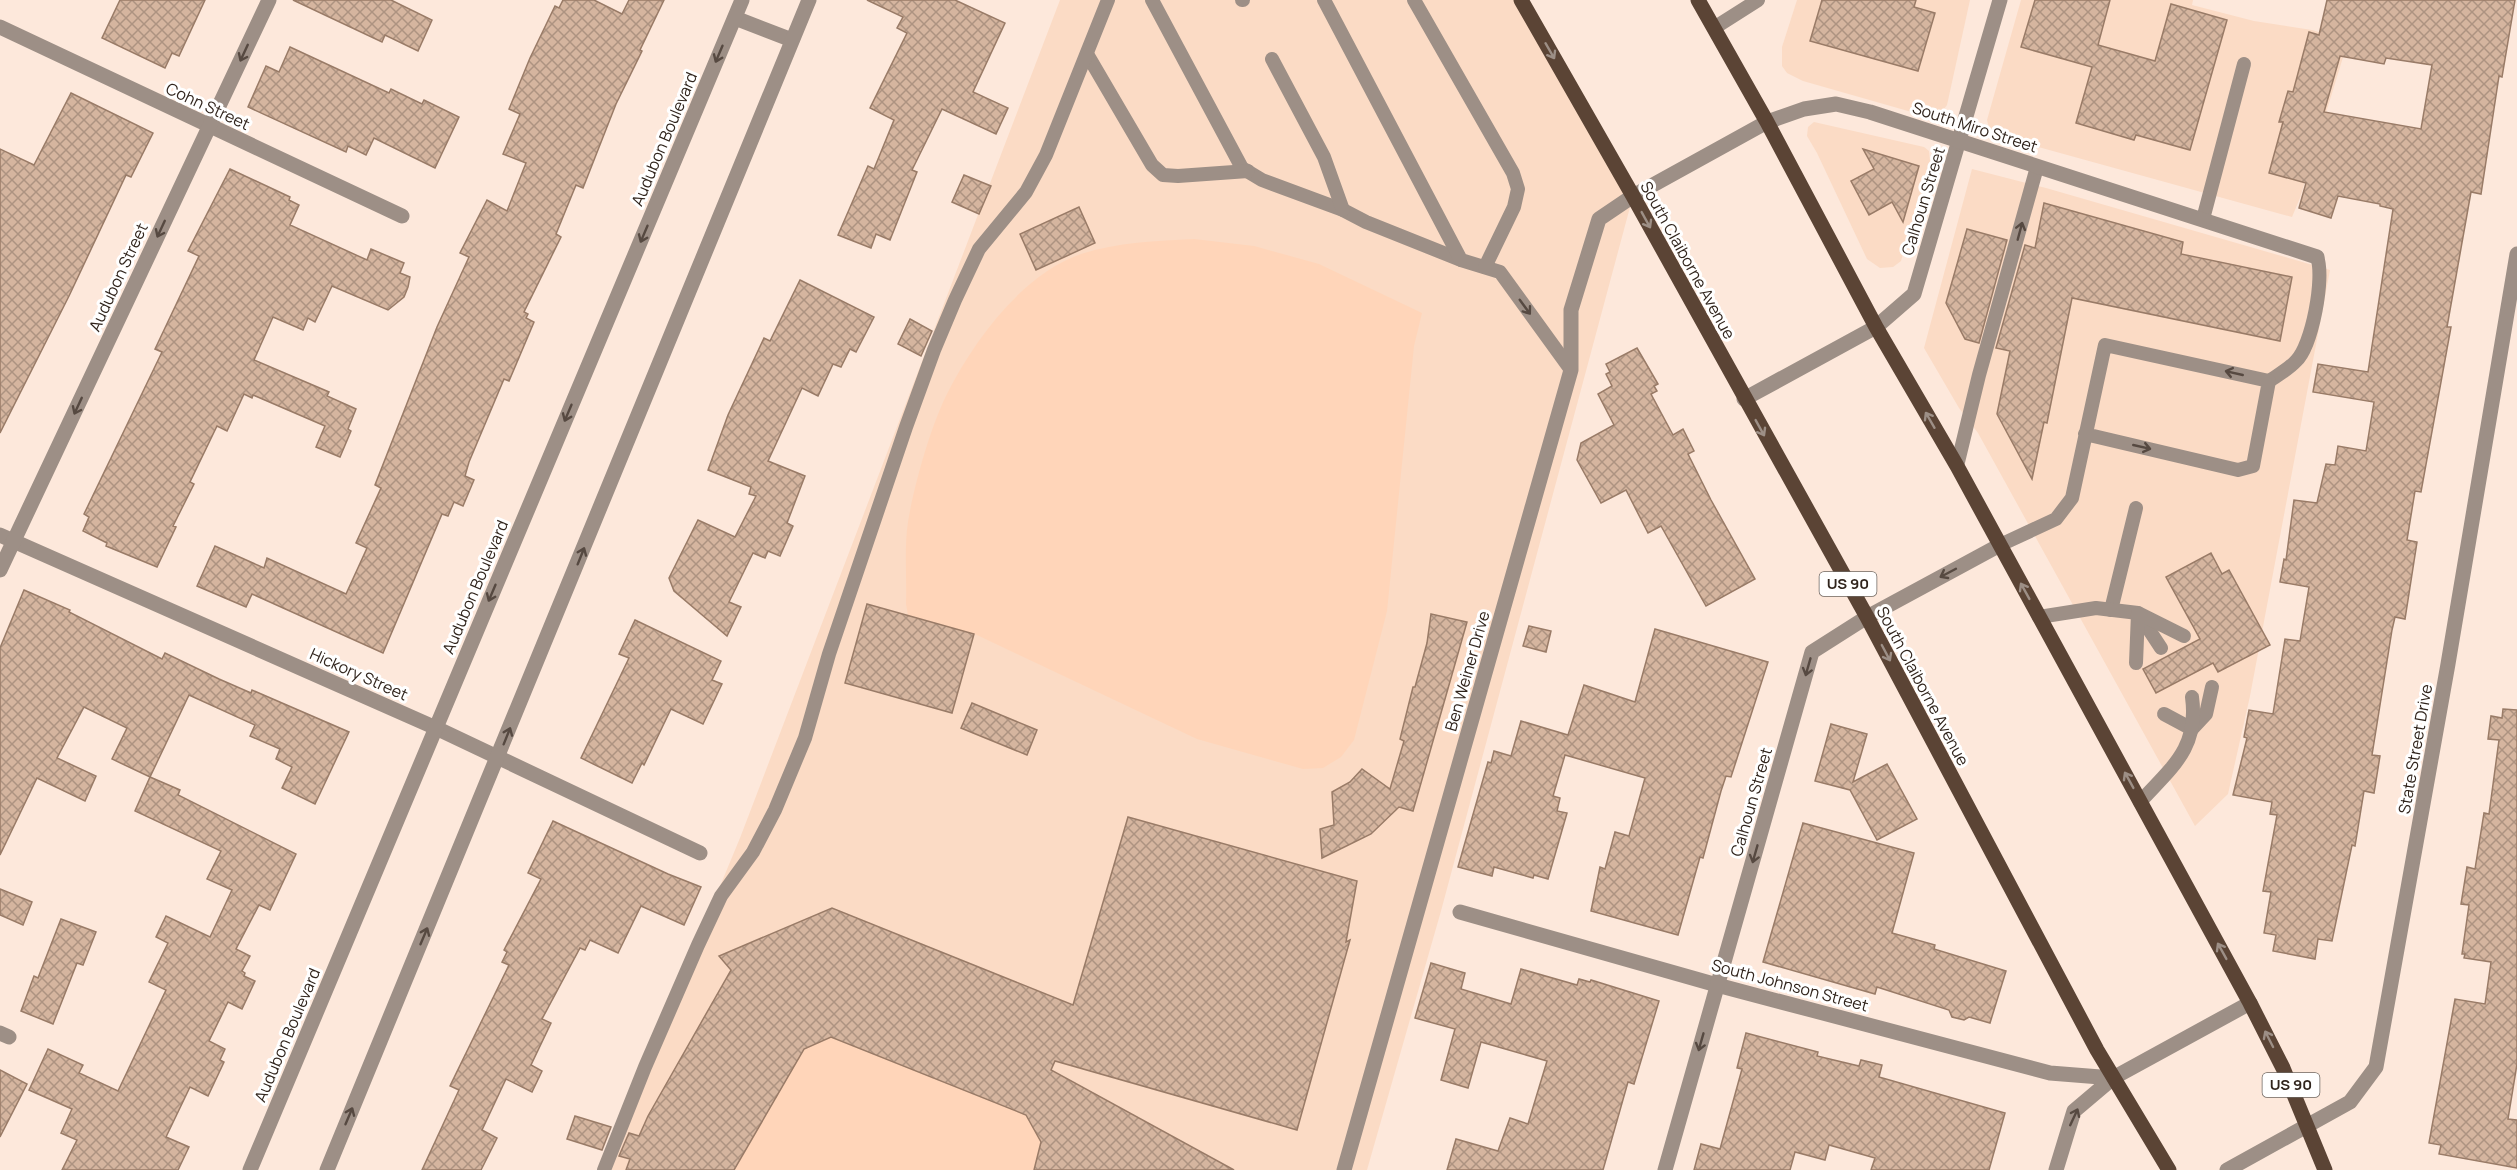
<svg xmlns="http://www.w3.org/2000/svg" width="2517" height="1170" font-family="Manrope,sans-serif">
<defs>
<pattern id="building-cross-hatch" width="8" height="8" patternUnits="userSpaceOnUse" patternTransform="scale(1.5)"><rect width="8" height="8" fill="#d5b59f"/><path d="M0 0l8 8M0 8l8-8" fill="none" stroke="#ad9381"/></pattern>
</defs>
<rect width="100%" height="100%" fill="#fde8db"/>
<g fill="#fbdbc5">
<polygon points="1060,0 1521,0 1633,196 1441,911 1367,1170 602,1170 740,838"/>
<polygon points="1797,0 1970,0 1947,105 1940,114 1929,117 1803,81 1787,73 1782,66 1782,47"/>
<polygon points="2021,0 2193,0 2192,5 2254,21 2312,30 2348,41 2300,198 2292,217 1995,135 1989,128 1987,120"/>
<polygon points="1814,122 1924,147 1929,151 1930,161 1901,261 1893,267 1880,268 1867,259 1817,153 1807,136 1808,127"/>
<polygon points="1972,169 2046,188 2330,270 2250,696 2228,794 2195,826 1978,433 1959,408 1924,348"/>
</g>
<g fill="#ffd5b9">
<path d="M1194,239L1254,246L1319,264L1422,313L1414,346L1387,611L1354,740L1341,757L1323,768L1303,769L1197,739L977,635L908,615L906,604C907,578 904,548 908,522C914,485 931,425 948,392C975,339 1023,274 1081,254C1118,242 1156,241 1194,239Z"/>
<polygon points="831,1037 1026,1114 1041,1142 1034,1170 734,1170 804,1049"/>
</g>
<g fill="url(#building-cross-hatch)" stroke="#997b67" stroke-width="1.5" fill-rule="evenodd">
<polygon points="120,0 205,0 179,56 172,53 165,68 102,38"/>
<polygon points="293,0 391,0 432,20 418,51 385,35 382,42"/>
<polygon points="563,0 594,0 622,14 629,0 664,0 640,50 642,51 616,104 583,188 576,185 556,234 561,237 524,312 528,314 526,318 534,322 509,381 504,379 469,462 465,476 474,480 463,506 454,502 448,516 442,514 383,653 252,594 246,607 197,586 215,546 264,568 267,558 346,594 367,548 356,543 381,488 375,485 437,327 469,257 460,253 487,200 507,211 526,163 503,154 520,114 509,109 530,58 555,6 559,8"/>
<polygon points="867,0 955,0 1005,23 973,92 1008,108 996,134 942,109 912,170 917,172 890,240 876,234 871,248 838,235 868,166 874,169 894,120 870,108 907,33 897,28 903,17"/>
<polygon points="1822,0 1916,0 1914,7 1935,13 1918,71 1810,41"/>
<polygon points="2035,0 2110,0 2098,45 2155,61 2171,4 2227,20 2190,150 2136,135 2134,140 2076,123 2092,67 2021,47"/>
<path d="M2327,0H2515L2502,77L2499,76L2481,194L2471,192L2447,327H2451L2421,492L2415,491L2407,540L2417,542L2405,619L2395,617L2392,630L2372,755L2380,756L2374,793L2364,791L2355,846L2352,845L2332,941L2318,939L2315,959L2273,951L2276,935L2264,933L2271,892L2263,891L2277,815L2270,814L2272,802L2233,795L2247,738L2244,737L2249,710L2273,714L2285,639L2300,641L2309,587L2280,582L2284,559L2286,560L2294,500L2317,503L2326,464L2335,465L2338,446L2366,451L2374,402L2313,392L2318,364L2368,372L2393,209L2380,206V204L2338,196L2331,218L2299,208L2306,183L2269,173L2283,122H2279L2288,91L2293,92L2309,32L2319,35ZM2340,56L2384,64L2386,58L2432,65L2421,129L2324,112Z"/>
<polygon points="290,47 389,93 391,89 422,104 424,100 459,117 435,168 374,138 366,155 348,146 346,152 248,107 266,66 279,72"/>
<polygon points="71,93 153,133 131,177 126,175 69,296 0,433 0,149 34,165"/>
<polygon points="1863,149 1919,166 1903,222 1892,202 1869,215 1851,181 1874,169"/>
<polygon points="230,169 290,197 289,200 299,205 290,225 367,260 371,249 404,263 400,273 410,277 408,287 404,297 388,310 332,286 315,322 308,318 303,330 273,317 254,360 329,392 327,396 356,409 348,429 351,431 340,457 316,447 325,426 253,395 252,398 244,394 227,431 217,426 190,482 194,484 173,526 176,527 157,567 106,546 107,543 83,531 89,517 84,514 162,352 155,349 199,256 188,251"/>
<polygon points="964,175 991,186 979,214 952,202"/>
<polygon points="2044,203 2183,242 2181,254 2292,277 2280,341 2072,298 2047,423 2044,422 2032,479 1997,414 2010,351 1996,348 2025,245 2035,248"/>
<polygon points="1079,207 1095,243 1036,270 1020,234"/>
<polygon points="1967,229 2007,240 1979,343 1965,339 1946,303"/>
<polygon points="800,280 874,317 856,352 850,349 841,367 833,364 818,396 802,388 768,461 805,476 787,523 793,526 780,556 768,551 765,558 753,553 729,602 741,607 727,636 674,591 669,578 698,520 735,537 756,496 749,494 751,487 708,470 728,415 764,338 770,341"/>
<polygon points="910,319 932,331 921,356 898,344"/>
<polygon points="1637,348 1658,384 1654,386 1657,391 1651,394 1673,435 1683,429 1694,451 1688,454 1711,500 1755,579 1706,606 1661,526 1648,533 1626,490 1601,503 1577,460 1581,443 1614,425 1598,394 1612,386 1606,374 1610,372 1606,364"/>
<polygon points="2211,553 2222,574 2229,570 2270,645 2218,672 2213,663 2156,693 2143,669 2200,639 2166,577"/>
<polygon points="24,590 70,610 69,612 162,659 165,653 219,679 251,693 252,690 349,732 315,804 282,788 292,767 276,759 280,749 250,736 255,725 189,695 150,777 112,759 127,728 84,707 57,758 96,776 85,801 37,778 0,855 0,648"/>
<polygon points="867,604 974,634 952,713 845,683"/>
<polygon points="1431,614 1467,622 1413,811 1399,807 1371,834 1322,858 1320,829 1334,825 1332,792 1350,782 1362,769 1390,789 1404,741 1400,739 1413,687 1415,687 1427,643"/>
<polygon points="635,620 721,661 712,680 722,684 703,724 671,709 644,765 642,763 632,783 581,758 629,658 619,654"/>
<polygon points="1529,626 1551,631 1546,652 1523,646"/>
<polygon points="1655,629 1768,662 1731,777 1726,776 1721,791 1703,858 1700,857 1678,935 1591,911 1600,867 1605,869 1615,832 1629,836 1645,778 1565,755 1553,796 1560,798 1557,811 1567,813 1548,879 1534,875 1533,878 1494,867 1492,876 1458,867 1488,762 1491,763 1494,751 1511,756 1521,721 1568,735 1584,685 1635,702"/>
<polygon points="972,703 1037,730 1027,755 961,728"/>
<polygon points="2503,709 2517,710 2517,1064 2508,1119 2517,1120 2517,1168 2439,1154 2441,1145 2429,1143 2455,999 2485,1004 2491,962 2464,958 2465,954 2462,954 2469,905 2461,904 2467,867 2475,869 2484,813 2489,814 2499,740 2488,739 2491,716 2502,718"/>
<polygon points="1831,724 1867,734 1853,782 1887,764 1917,819 1877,840 1850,790 1815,781"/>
<polygon points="150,777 180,790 178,795 296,854 270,910 259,905 236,949 250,956 242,971 245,973 244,976 255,981 242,1009 228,1002 209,1041 225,1049 220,1060 224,1062 208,1096 190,1087 166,1137 189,1147 178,1170 62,1170 77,1140 61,1133 72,1109 29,1090 48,1049 83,1065 79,1073 118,1091 166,990 149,982 168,943 156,937 166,916 210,937 232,890 207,879 221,851 135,811"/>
<polygon points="1128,817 1357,881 1346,942 1350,940 1297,1130 1055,1061 1051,1070 1234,1170 1034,1170 1041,1142 1026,1115 831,1037 804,1049 734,1170 626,1170 630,1159 619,1156 629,1133 639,1136 648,1116 731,970 719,956 832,908 1073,1005"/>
<polygon points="553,821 668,874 701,887 684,925 641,906 618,953 590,940 585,950 580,948 542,1019 551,1023 531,1065 542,1071 532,1092 506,1079 482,1130 497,1138 481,1170 422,1170 459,1090 450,1086 509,965 502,962 507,952 504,950 541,879 528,873"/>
<polygon points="1803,823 1914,853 1892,933 1935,945 1934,949 2006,971 1990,1023 1969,1017 1964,1020 1952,1017 1949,1010 1877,987 1875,994 1763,962"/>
<polygon points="0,889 32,902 23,925 0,915"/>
<polygon points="61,919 96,932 83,965 77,963 53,1024 21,1011 34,976 38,978"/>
<polygon points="1431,963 1465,973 1461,989 1511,1004 1521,969 1577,985 1579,979 1590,982 1591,980 1659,1001 1634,1084 1628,1082 1603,1170 1447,1170 1456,1139 1498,1151 1510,1118 1528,1124 1547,1061 1481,1042 1468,1088 1441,1080 1455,1029 1415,1018"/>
<polygon points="1746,1033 1818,1052 1817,1056 1859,1066 1861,1060 1882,1065 1879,1077 2005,1113 1989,1170 1871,1170 1875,1158 1829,1145 1825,1160 1795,1152 1790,1170 1694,1170 1701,1144 1720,1149 1742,1069 1737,1068"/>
<polygon points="0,1070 27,1084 0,1137"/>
<polygon points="575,1116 611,1127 602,1150 567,1139"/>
</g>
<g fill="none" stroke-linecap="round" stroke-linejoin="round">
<g stroke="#9d8f86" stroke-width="14">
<polyline points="1152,0 1242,168 1262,180 1343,210 1366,222 1461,260"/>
<polyline points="1242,0 1243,0"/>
<polyline points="1324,0 1461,260 1500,272 1571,370"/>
<polyline points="1414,0 1513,173 1518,189 1514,207 1485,267"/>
<polyline points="1714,28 1758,0"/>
<polyline points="1087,54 1152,165 1163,175 1178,176 1248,171"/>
<polyline points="1272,59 1324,157 1343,210"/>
<polyline points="2203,219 2244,64"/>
<path d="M2269,381C2278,375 2289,369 2296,361C2312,346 2325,277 2317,257"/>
<polyline points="1957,466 1979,375 2037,167"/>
<polyline points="2000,545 2056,519 2072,498 2105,345 2269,381 2253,466 2238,470 2085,434"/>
<polyline points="2111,610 2136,508"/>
<polyline points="2039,617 2096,608 2138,613 2161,648"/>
<polyline points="2136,663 2138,613 2184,636"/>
<polyline points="2164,714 2192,729 2206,714 2212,687"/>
<path d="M2140,802C2172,767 2199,748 2192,697"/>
<polyline points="604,1170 645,1067 698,945 721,896 753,852 775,810 805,738 829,654 906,427 934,350 955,300 979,249 1026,192 1046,155 1108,0"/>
</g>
<g stroke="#9d8f86" stroke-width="15">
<polyline points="735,18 792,40"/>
<polyline points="0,27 402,216"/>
<polyline points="1744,399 1876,327 1914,294 2000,0"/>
<polyline points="0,535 436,728 700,853"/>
<polyline points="0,570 269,0"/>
<polyline points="1460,912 1717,985 2050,1073 2113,1078"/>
<polyline points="0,1033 9,1037"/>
<polyline points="250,1170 742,0"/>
<polyline points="327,1170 809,0"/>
<polyline points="1344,1170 1571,370 1571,310 1599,219 1633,196 1767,122 1804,109 1836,104 1870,112 2317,257"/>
<polyline points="1665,1170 1812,652 1867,617 2000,545"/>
<polyline points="2056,1170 2074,1111 2113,1078 2250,1003"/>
<polyline points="2227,1170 2350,1102 2376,1067 2448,664 2517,254"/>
</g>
<g stroke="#5b4435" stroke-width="15">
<polyline points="1521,0 1633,196 1867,617 2097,1050 2169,1170"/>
<polyline points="1698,0 1767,122 1876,327 1957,466 2250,1003 2283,1068 2325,1170"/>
</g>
</g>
<defs><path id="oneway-shaft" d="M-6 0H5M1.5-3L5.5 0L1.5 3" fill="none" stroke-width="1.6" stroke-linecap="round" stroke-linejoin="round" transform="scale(1.5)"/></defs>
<g stroke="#9d8f86">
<use href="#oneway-shaft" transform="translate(1550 51) rotate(60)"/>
<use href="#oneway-shaft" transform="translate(1646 220) rotate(61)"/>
<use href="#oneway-shaft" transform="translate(1930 420) rotate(-120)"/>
<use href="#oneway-shaft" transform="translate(1760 428) rotate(61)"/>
<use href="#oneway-shaft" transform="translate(2025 591) rotate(-119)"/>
<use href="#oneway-shaft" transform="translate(1886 653) rotate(62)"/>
<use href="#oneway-shaft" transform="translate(2129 780) rotate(-119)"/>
<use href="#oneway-shaft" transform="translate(2222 951) rotate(-119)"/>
<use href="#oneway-shaft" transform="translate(2269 1039) rotate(-117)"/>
</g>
<g stroke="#564941">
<use href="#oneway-shaft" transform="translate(244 53) rotate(115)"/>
<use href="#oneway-shaft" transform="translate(719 54) rotate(113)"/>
<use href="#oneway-shaft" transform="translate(161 229) rotate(115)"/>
<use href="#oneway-shaft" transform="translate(2020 231) rotate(-75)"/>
<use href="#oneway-shaft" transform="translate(644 234) rotate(113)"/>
<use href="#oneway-shaft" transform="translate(1525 307) rotate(54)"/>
<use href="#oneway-shaft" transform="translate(2234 373) rotate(-167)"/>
<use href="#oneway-shaft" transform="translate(78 406) rotate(115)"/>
<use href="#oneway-shaft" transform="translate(568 413) rotate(113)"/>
<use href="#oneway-shaft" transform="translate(2142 447) rotate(13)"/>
<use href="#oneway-shaft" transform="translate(581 556) rotate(-68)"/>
<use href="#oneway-shaft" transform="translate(1948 573) rotate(152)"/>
<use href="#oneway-shaft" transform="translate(492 593) rotate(113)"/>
<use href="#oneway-shaft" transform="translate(1808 667) rotate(106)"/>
<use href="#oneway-shaft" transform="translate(507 736) rotate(-68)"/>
<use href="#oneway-shaft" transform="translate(1755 854) rotate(106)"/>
<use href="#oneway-shaft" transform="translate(424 936) rotate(-67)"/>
<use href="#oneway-shaft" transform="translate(1701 1042) rotate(106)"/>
<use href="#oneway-shaft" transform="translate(349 1116) rotate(-67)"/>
<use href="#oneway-shaft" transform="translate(2074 1117) rotate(-65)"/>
</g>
<g text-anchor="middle" stroke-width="6" stroke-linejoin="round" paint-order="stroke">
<g fill="#fff" stroke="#6e6660" stroke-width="1.5">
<rect x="1819.5" y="572" width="57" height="24" rx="4.5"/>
<rect x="2262.5" y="1073" width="57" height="24" rx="4.5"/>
</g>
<g font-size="15" font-weight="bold" fill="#30241c">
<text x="1848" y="589">US 90</text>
<text x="2291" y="1090">US 90</text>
</g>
<g font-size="16" fill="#30241c" stroke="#fff">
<text transform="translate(208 106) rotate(25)" y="6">Cohn Street</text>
<text transform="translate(1975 127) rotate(18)" y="6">South Miro Street</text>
<text transform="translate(664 139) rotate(-67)" y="6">Audubon Boulevard</text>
<text transform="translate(1923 201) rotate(-73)" y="6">Calhoun Street</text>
<text transform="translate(1688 260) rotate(61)" y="6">South Claiborne Avenue</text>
<text transform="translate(118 277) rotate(-65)" y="6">Audubon Street</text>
<text transform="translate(475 587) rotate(-67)" y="6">Audubon Boulevard</text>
<text transform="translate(1467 671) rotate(-74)" y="6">Ben Weiner Drive</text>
<text transform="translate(359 674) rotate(24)" y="6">Hickory Street</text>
<text transform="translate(1923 686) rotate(62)" y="6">South Claiborne Avenue</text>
<text transform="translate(2415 749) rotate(-80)" y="6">State Street Drive</text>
<text transform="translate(1751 802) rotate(-74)" y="6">Calhoun Street</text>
<text transform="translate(1790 985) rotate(15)" y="6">South Johnson Street</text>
<text transform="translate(287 1035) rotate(-67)" y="6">Audubon Boulevard</text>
</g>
</g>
</svg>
